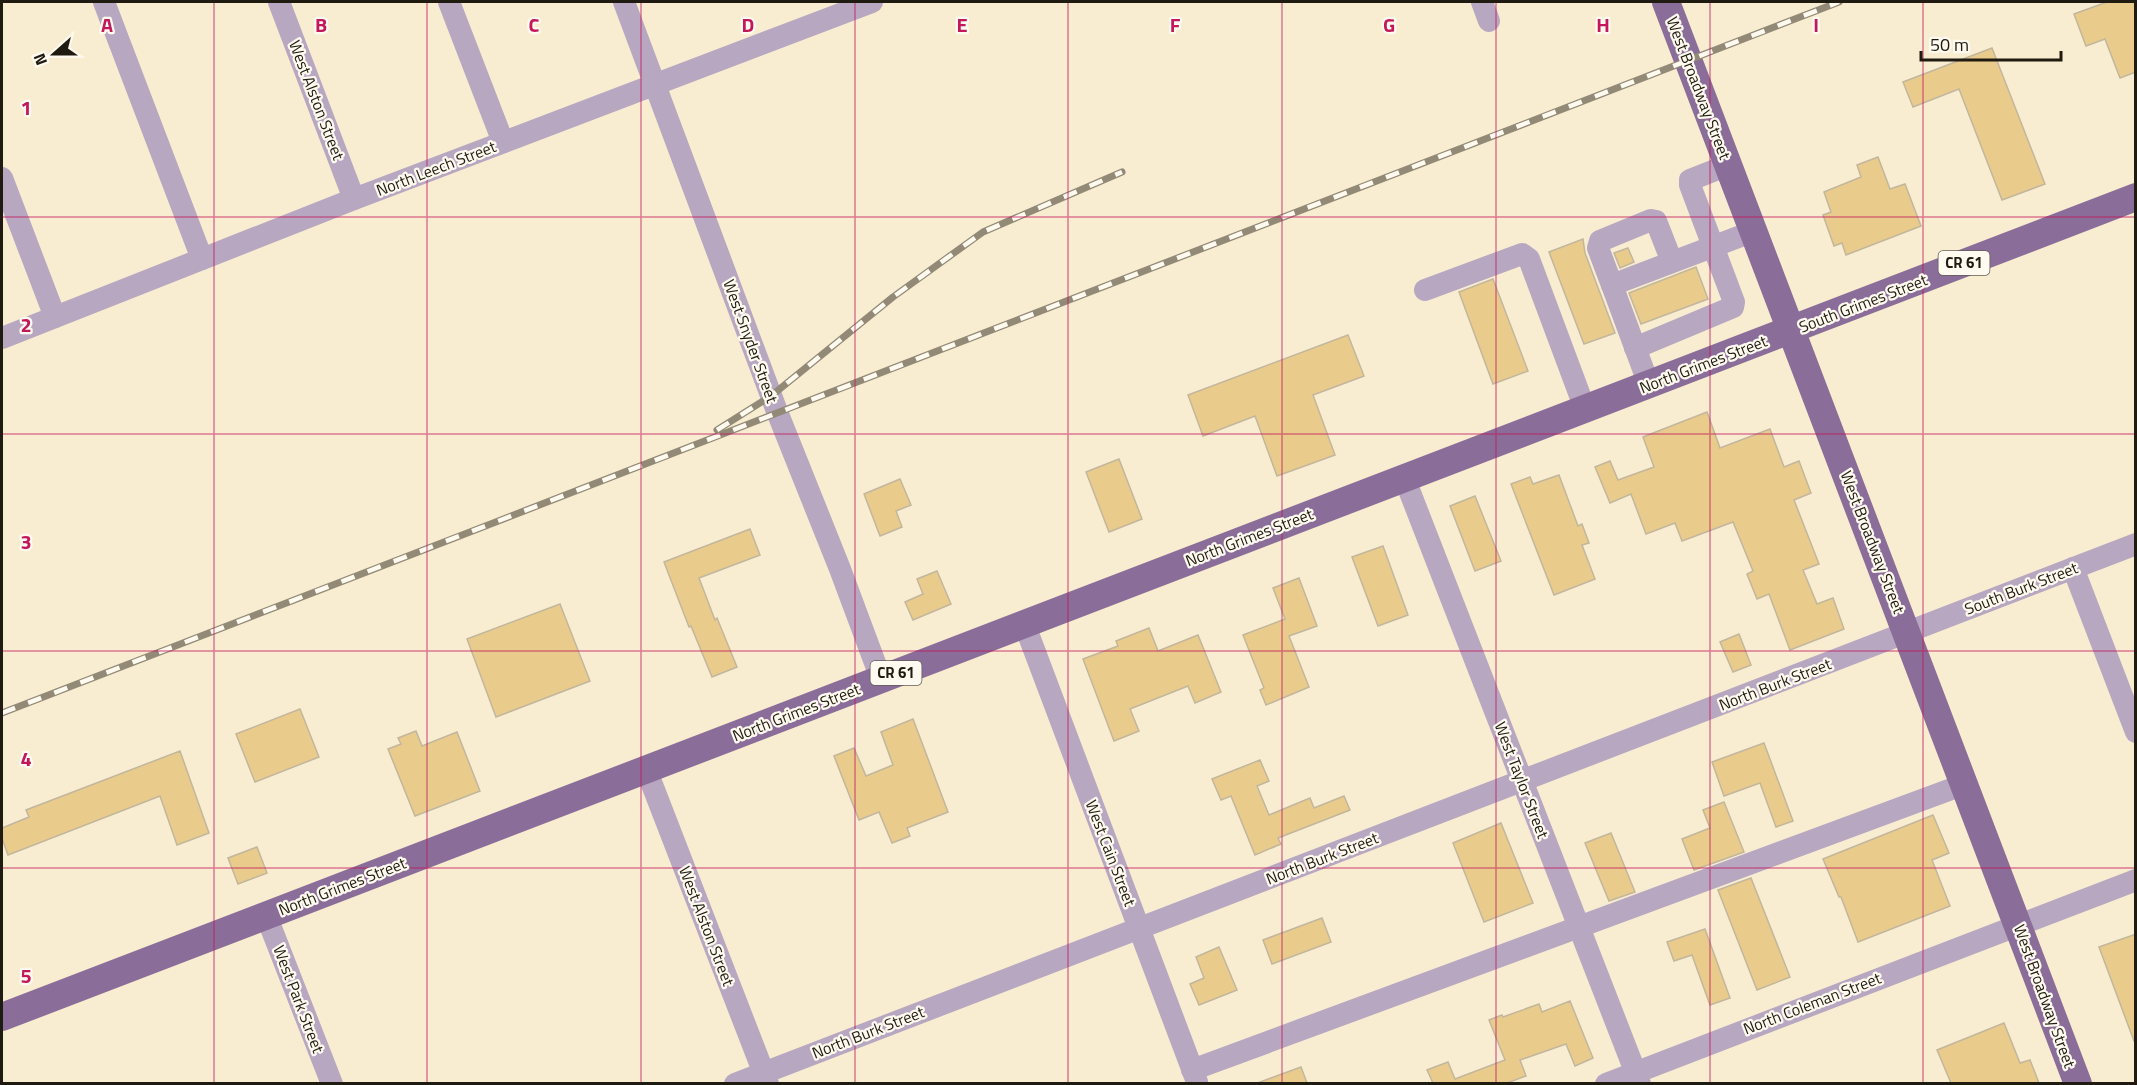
<svg xmlns="http://www.w3.org/2000/svg" width="2137" height="1085" font-family="'Titillium Web',sans-serif">
<rect width="100%" height="100%" fill="#f8ecd1"/>
<g fill="#e9cc8c" stroke="#c2b69d" stroke-width="1.5">
<polygon points="2107,2 2136,2 2136,72 2120,78 2105,39 2086,46 2074,14"/>
<polygon points="1992,48 2045,184 2002,200 1959,89 1913,107 1903,82"/>
<polygon points="1878,157 1890,189 1905,184 1921,226 1846,255 1842,243 1834,246 1823,215 1831,212 1824,192 1861,177 1857,165"/>
<polygon points="1583,239 1585,253 1615,333 1584,344 1549,252"/>
<polygon points="1628,248 1634,262 1620,268 1614,253"/>
<polygon points="1696,267 1708,299 1641,324 1629,293"/>
<polygon points="1493,279 1528,371 1493,384 1459,292"/>
<polygon points="1348,335 1364,376 1313,395 1335,455 1277,476 1255,416 1203,436 1188,395"/>
<polygon points="1707,412 1720,448 1770,429 1784,467 1799,461 1811,493 1794,500 1819,564 1803,570 1817,604 1833,598 1844,629 1790,650 1769,594 1757,599 1747,574 1753,571 1733,522 1682,541 1675,523 1646,534 1631,494 1610,503 1595,467 1610,461 1618,480 1654,467 1643,437"/>
<polygon points="1119,459 1142,519 1109,532 1086,472"/>
<polygon points="1559,475 1578,526 1582,524 1589,543 1582,545 1595,579 1554,595 1511,484 1530,477 1533,484"/>
<polygon points="900,479 911,505 896,511 902,527 880,536 864,494"/>
<polygon points="1475,496 1501,561 1475,571 1450,506"/>
<polygon points="750,529 760,555 699,578 715,620 717,618 737,667 712,677 691,626 689,627 664,562"/>
<polygon points="1383,546 1408,615 1378,626 1352,557"/>
<polygon points="937,571 951,604 913,620 905,602 923,594 917,579"/>
<polygon points="1299,578 1317,626 1289,636 1309,687 1266,705 1260,690 1264,688 1243,635 1285,619 1273,588"/>
<polygon points="560,604 590,681 496,717 467,639"/>
<polygon points="1149,628 1158,651 1198,635 1221,692 1195,703 1188,686 1130,709 1139,731 1114,741 1083,659 1118,646 1116,641"/>
<polygon points="1739,634 1751,665 1733,672 1720,642"/>
<polygon points="300,709 319,757 255,782 236,734"/>
<polygon points="913,719 948,812 907,828 910,836 892,843 879,812 859,820 834,756 854,748 866,776 893,765 881,732"/>
<polygon points="416,731 422,746 457,732 480,791 415,816 388,749 401,744 398,738"/>
<polygon points="1764,743 1793,821 1776,827 1760,783 1724,796 1712,762"/>
<polygon points="180,751 209,833 177,845 160,796 8,855 2,838 2,828 29,817 26,810"/>
<polygon points="1260,760 1269,781 1257,786 1269,815 1310,798 1314,808 1344,796 1350,810 1278,838 1281,844 1255,855 1231,796 1221,800 1212,779"/>
<polygon points="1724,802 1744,852 1694,870 1682,839 1710,828 1703,810"/>
<polygon points="1933,815 1949,853 1932,860 1950,906 1858,942 1841,897 1839,897 1823,859"/>
<polygon points="1501,823 1533,903 1484,922 1453,843"/>
<polygon points="1611,833 1635,892 1609,901 1585,843"/>
<polygon points="257,847 267,873 238,884 228,858"/>
<polygon points="1751,878 1790,977 1757,990 1718,890"/>
<polygon points="1322,918 1331,942 1272,964 1263,940"/>
<polygon points="1705,929 1730,998 1710,1005 1692,955 1674,961 1667,942"/>
<polygon points="2136,934 2136,1041 2134,1041 2099,947"/>
<polygon points="1219,947 1237,990 1199,1005 1190,984 1204,978 1196,957"/>
<polygon points="1570,1001 1593,1058 1575,1066 1566,1044 1520,1060 1526,1076 1507,1083 1433,1083 1427,1070 1448,1062 1455,1079 1505,1060 1489,1020 1502,1015 1503,1017 1539,1004 1542,1012"/>
<polygon points="2004,1023 2020,1063 2030,1060 2039,1083 1951,1083 1937,1050"/>
<polygon points="1301,1067 1307,1083 1261,1083 1260,1082"/>
</g>
<g fill="none" stroke-linecap="round" stroke-linejoin="round">
<g stroke="#b8a7c0" stroke-width="22">
<polyline points="104,2 202,259"/>
<polyline points="279,2 354,199"/>
<polyline points="449,2 503,142"/>
<polyline points="624,2 778,414 840,569 881,679"/>
<polyline points="1482,2 1489,21"/>
<polyline points="2,178 55,317"/>
<polyline points="1672,262 1656,221 1651,220 1600,241 1598,248 1612,285 1754,231"/>
<polyline points="1612,285 1649,385"/>
<polyline points="1425,290 1522,254 1529,259 1585,409"/>
<polyline points="2,338 354,199 872,2"/>
<polyline points="1635,348 1733,307 1734,302 1690,185 1690,180 1728,165"/>
<polyline points="1404,477 1640,1084"/>
<polyline points="2073,568 2136,732"/>
<polyline points="1024,623 1197,1082"/>
<polyline points="646,769 768,1084"/>
<polyline points="266,915 332,1084"/>
<polyline points="1192,1070 1965,784"/>
<polyline points="735,1084 2136,544"/>
<polyline points="1606,1084 2136,880"/>
</g>
<g stroke="#8b6d99" stroke-width="28">
<polyline points="1666,2 2078,1084"/>
<polyline points="2,1017 2136,197"/>
</g>
<g stroke="#928a77" stroke-width="7">
<g id="rail">
<polyline points="717,430 771,396 893,297 983,232 1122,172"/>
<polyline points="2,713 1839,2"/>
</g>
</g>
<use href="#rail" stroke="#fffaef" stroke-width="4.5" stroke-dasharray="14" stroke-linecap="butt"/>
</g>
<path fill="none" stroke="#c2185b" stroke-width="1.5" stroke-opacity="0.55" d="M214,2V1084M427,2V1084M641,2V1084M855,2V1084M1068,2V1084M1282,2V1084M1496,2V1084M1710,2V1084M1923,2V1084M2,217H2136M2,434H2136M2,651H2136M2,868H2136"/>
<g text-anchor="middle" stroke-width="4.5" stroke-linejoin="round" paint-order="stroke">
<g fill="#fffaef" stroke="#625e54" stroke-width="1.5">
<rect x="1938.5" y="251" width="51" height="24" rx="4.5"/>
<rect x="870.5" y="661" width="51" height="24" rx="4.5"/>
</g>
<g font-size="15" font-weight="bold" fill="#1f1b11">
<text x="1964" y="268">CR 61</text>
<text x="896" y="678">CR 61</text>
</g>
<g font-size="16" fill="#1f1b11" stroke="#fffaef">
<text transform="translate(1699 88) rotate(69)" y="6">West Broadway Street</text>
<text transform="translate(317 100) rotate(69)" y="6">West Alston Street</text>
<text transform="translate(436 168) rotate(-21)" y="6">North Leech Street</text>
<text transform="translate(1863 303) rotate(-21)" y="6">South Grimes Street</text>
<text transform="translate(751 341) rotate(70)" y="6">West Snyder Street</text>
<text transform="translate(1703 364) rotate(-21)" y="6">North Grimes Street</text>
<text transform="translate(1249 537) rotate(-21)" y="6">North Grimes Street</text>
<text transform="translate(1873 542) rotate(69)" y="6">West Broadway Street</text>
<text transform="translate(2021 588) rotate(-21)" y="6">South Burk Street</text>
<text transform="translate(1775 684) rotate(-21)" y="6">North Burk Street</text>
<text transform="translate(796 712) rotate(-21)" y="6">North Grimes Street</text>
<text transform="translate(1522 780) rotate(69)" y="6">West Taylor Street</text>
<text transform="translate(1111 853) rotate(69)" y="6">West Cain Street</text>
<text transform="translate(1322 858) rotate(-21)" y="6">North Burk Street</text>
<text transform="translate(342 886) rotate(-21)" y="6">North Grimes Street</text>
<text transform="translate(707 926) rotate(69)" y="6">West Alston Street</text>
<text transform="translate(2045 996) rotate(70)" y="6">West Broadway Street</text>
<text transform="translate(299 999) rotate(69)" y="6">West Park Street</text>
<text transform="translate(1812 1003) rotate(-21)" y="6">North Coleman Street</text>
<text transform="translate(868 1032) rotate(-21)" y="6">North Burk Street</text>
</g>
</g>
<g font-size="20" text-anchor="middle" font-weight="bold" fill="#c2185b" stroke="#fffaef" stroke-width="4.5" stroke-linejoin="round" paint-order="stroke">
<text x="107" y="32">A</text>
<text x="321" y="32">B</text>
<text x="534" y="32">C</text>
<text x="748" y="32">D</text>
<text x="962" y="32">E</text>
<text x="1175" y="32">F</text>
<text x="1389" y="32">G</text>
<text x="1603" y="32">H</text>
<text x="1816" y="32">I</text>
<text x="26" y="115">1</text>
<text x="26" y="332">2</text>
<text x="26" y="549">3</text>
<text x="26" y="766">4</text>
<text x="26" y="983">5</text>
</g>
<rect width="2137" height="1085" fill="none" stroke="#1f1b11" stroke-width="6"/>
<g transform="translate(54 54) rotate(249)" stroke="#fffaef" stroke-width="4.5" paint-order="stroke">
<path d="M0-4.5L10 22L0 15L-10 22Z" fill="#1f1b11"/>
<text y="-9" font-size="16" font-weight="bold" text-anchor="middle" fill="#1f1b11">N</text>
</g>
<path d="M1921 51v9h140v-9" fill="none" stroke="#1f1b11" stroke-width="3"/>
<text x="1930" y="51" font-size="18" fill="#1f1b11" stroke="#fffaef" stroke-width="4.5" paint-order="stroke">50 m</text>
</svg>
